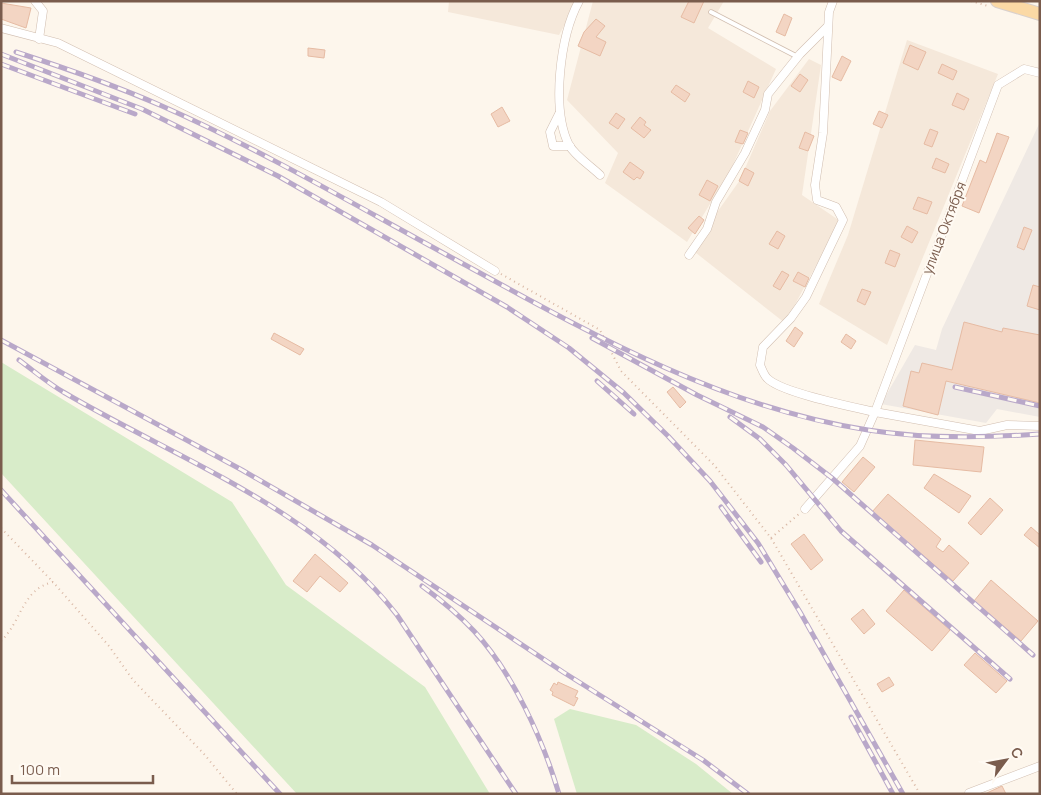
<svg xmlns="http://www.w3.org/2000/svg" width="1041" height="795" font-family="Manrope,sans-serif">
<rect width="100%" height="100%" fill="#fdf6ec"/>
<g fill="#f5e8da">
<polygon points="449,1 578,1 559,35 448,12"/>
<polygon points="593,1 724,1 708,28 776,69 731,169 687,242 605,183 618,153 567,100"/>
<polygon points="907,40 998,74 887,345 819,304 848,235"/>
<polygon points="809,59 821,65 802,195 840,221 785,323 691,249 740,180 770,111"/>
</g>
<polygon fill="#efe9e4" points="1040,122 1040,417 997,409 986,423 881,404 915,345 936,350 942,329"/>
<g fill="#d8ecc9">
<polygon points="1,362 232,502 286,585 425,687 490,794 297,794 1,473"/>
<polygon points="570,709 636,725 696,764 733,794 577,794 554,719"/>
</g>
<g fill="#f3d5c3" stroke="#e6bba3">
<polygon points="689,1 704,1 694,23 681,17"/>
<polygon points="1,3 31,8 26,28 1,19"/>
<polygon points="784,14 792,18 785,36 776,32"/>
<polygon points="596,19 605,26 596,37 606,42 600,56 578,46 584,32"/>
<polygon points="910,45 926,52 918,70 903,63"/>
<polygon points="308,48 325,50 324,58 308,56"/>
<polygon points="842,56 851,61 841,81 832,77"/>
<polygon points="942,64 957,71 953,80 938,73"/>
<polygon points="800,74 808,80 800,92 791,86"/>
<polygon points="748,81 759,87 754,98 743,92"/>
<polygon points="676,85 690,94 685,102 671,92"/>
<polygon points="957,93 969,99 964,110 952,105"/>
<polygon points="502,107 510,121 498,127 491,114"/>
<polygon points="879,111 888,115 882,128 873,124"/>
<polygon points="616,113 625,119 618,129 609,123"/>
<polygon points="640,117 646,122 644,125 651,130 644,138 631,128"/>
<polygon points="930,129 938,132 932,147 924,144"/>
<polygon points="740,130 748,133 743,144 735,142"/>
<polygon points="805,132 814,136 808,151 799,148"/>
<polygon points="997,133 1009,137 979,213 962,206 980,160 986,163"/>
<polygon points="936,158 949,164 945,173 932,168"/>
<polygon points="630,162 644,172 640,179 637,177 634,180 623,172"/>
<polygon points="745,168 754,173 748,186 739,181"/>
<polygon points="707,180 718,186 710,201 699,195"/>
<polygon points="918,197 932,202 927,214 913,209"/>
<polygon points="699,216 704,220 695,234 688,228"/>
<polygon points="907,226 918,232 912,243 901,237"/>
<polygon points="1024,227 1032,230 1024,250 1017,247"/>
<polygon points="777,231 785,236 778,249 769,244"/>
<polygon points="890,250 900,254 895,267 885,263"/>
<polygon points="782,271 789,275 780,290 773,286"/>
<polygon points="798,272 809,278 805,287 793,281"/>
<polygon points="1033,285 1040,287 1040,310 1027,306"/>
<polygon points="862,289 871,292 865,305 857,301"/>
<polygon points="964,322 1002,332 1003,328 1040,335 1040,403 946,381 938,415 903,406 911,371 919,373 922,363 952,370"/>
<polygon points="795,327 803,333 794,347 786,341"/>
<polygon points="274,333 304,349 300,355 271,339"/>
<polygon points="846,334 856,341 851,349 841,342"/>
<polygon points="673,387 686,402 680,408 667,392"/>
<polygon points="915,440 984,447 981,472 913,465"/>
<polygon points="863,457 875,467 854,492 842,482"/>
<polygon points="934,474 971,496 959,513 924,488"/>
<polygon points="888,494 941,539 936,547 943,552 949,545 969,563 953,581 872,512"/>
<polygon points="990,498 1003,510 981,535 968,523"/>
<polygon points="1031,527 1040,535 1040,548 1024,535"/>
<polygon points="804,534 823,560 811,570 791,544"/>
<polygon points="315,554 348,583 340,592 320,576 307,592 293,581"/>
<polygon points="991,580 1038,621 1021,641 974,601"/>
<polygon points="904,590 950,630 932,651 886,611"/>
<polygon points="863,609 875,624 864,634 851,619"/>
<polygon points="975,653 1007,681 996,693 964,665"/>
<polygon points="889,677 894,685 882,692 877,684"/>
<polygon points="558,682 578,691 575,697 578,698 574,706 552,695 553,692 550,690 554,683 557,685"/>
<polygon points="1002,786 1006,794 985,794 989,792"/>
</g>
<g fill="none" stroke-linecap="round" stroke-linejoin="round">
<g stroke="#d1beb0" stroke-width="5.5">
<polyline id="service" points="711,12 798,57"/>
</g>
<g stroke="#d1beb0" stroke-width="9">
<g id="minor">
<polyline points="35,1 43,11 39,39"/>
<path d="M579,1C560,36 551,109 569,145C575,156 591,166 600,175"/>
<polyline points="1,28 58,43 381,202 495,271"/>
<polyline points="1040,73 1024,69 998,85 875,412 980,431 1007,425 1040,426"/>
<polyline points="559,114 550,132 553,146 570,146"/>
<polyline points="689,255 707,229 716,202 745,153 765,110 768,94 800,54 827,27"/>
<path d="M805,509L860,446L875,412C853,407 783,393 768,379C764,376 762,369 760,365L763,347L791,318L806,297L843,220L836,207L817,200L815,185L823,133L829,12L833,1"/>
<polyline points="969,793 1040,766"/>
</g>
</g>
<g stroke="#dad1cd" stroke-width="14">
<polyline id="primary" points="997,1 1040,14"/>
</g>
<g stroke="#d9b8a5" stroke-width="2" stroke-dasharray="1 4" stroke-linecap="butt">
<polyline points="971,1 988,6"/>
<polyline points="501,274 600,330 621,371 715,466 771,538 920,794"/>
<polyline points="1,528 53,582"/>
<polyline points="771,538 799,514"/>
<path d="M1,641C22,621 22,589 53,582L109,646L133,680L204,754L237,794"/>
</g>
<use href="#service" stroke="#fff" stroke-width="4"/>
<use href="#minor" stroke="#fff" stroke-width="8"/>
<use href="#primary" stroke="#fbd9a5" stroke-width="12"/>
<g stroke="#b9a8c9" stroke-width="5">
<g id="rail">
<path d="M16,52C65,68 114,85 162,106C264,151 360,208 458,261C586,331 721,408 868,430C924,439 983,438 1040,434"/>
<polyline points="1,54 142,109 278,176 507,307 569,348 624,393 668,436 710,481 758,543 800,612 903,794"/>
<polyline points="1,64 135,114"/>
<polyline points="592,338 697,395 763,427 793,448 832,478 1033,655"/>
<polyline points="1,340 242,470 372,545 563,672 703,760 748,794"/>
<path d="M19,360C34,371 49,384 65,393C179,460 314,508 397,615L516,794"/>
<polyline points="597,381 634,414"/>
<polyline points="955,387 1040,406"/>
<polyline points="730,417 760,439 786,465 841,531 1010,679"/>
<polyline points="1,490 280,794"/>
<polyline points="721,507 761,562"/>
<path d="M422,586C441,600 458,614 474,631C513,673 543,740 559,794"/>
<polyline points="851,717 893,794"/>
</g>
</g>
<use href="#rail" stroke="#fffaf3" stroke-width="3" stroke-dasharray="9" stroke-linecap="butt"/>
</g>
<g text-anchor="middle" stroke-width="4" stroke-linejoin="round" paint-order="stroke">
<g font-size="14" fill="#7a5c4d" stroke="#fffaf3">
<text transform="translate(944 228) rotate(-69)" y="5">улица Октября</text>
</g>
</g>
<rect width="1041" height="795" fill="none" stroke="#7a5c4d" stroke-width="5"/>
<g transform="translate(1006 760) rotate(58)" stroke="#fffaf3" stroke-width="4" paint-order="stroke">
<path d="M0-4L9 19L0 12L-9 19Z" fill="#7a5c4d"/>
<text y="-8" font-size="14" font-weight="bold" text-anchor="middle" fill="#7a5c4d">С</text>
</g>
<path d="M12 775v8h141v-8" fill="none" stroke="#7a5c4d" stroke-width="2.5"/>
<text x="20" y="775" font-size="15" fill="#7a5c4d" stroke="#fffaf3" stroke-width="4" paint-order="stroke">100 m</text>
</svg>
